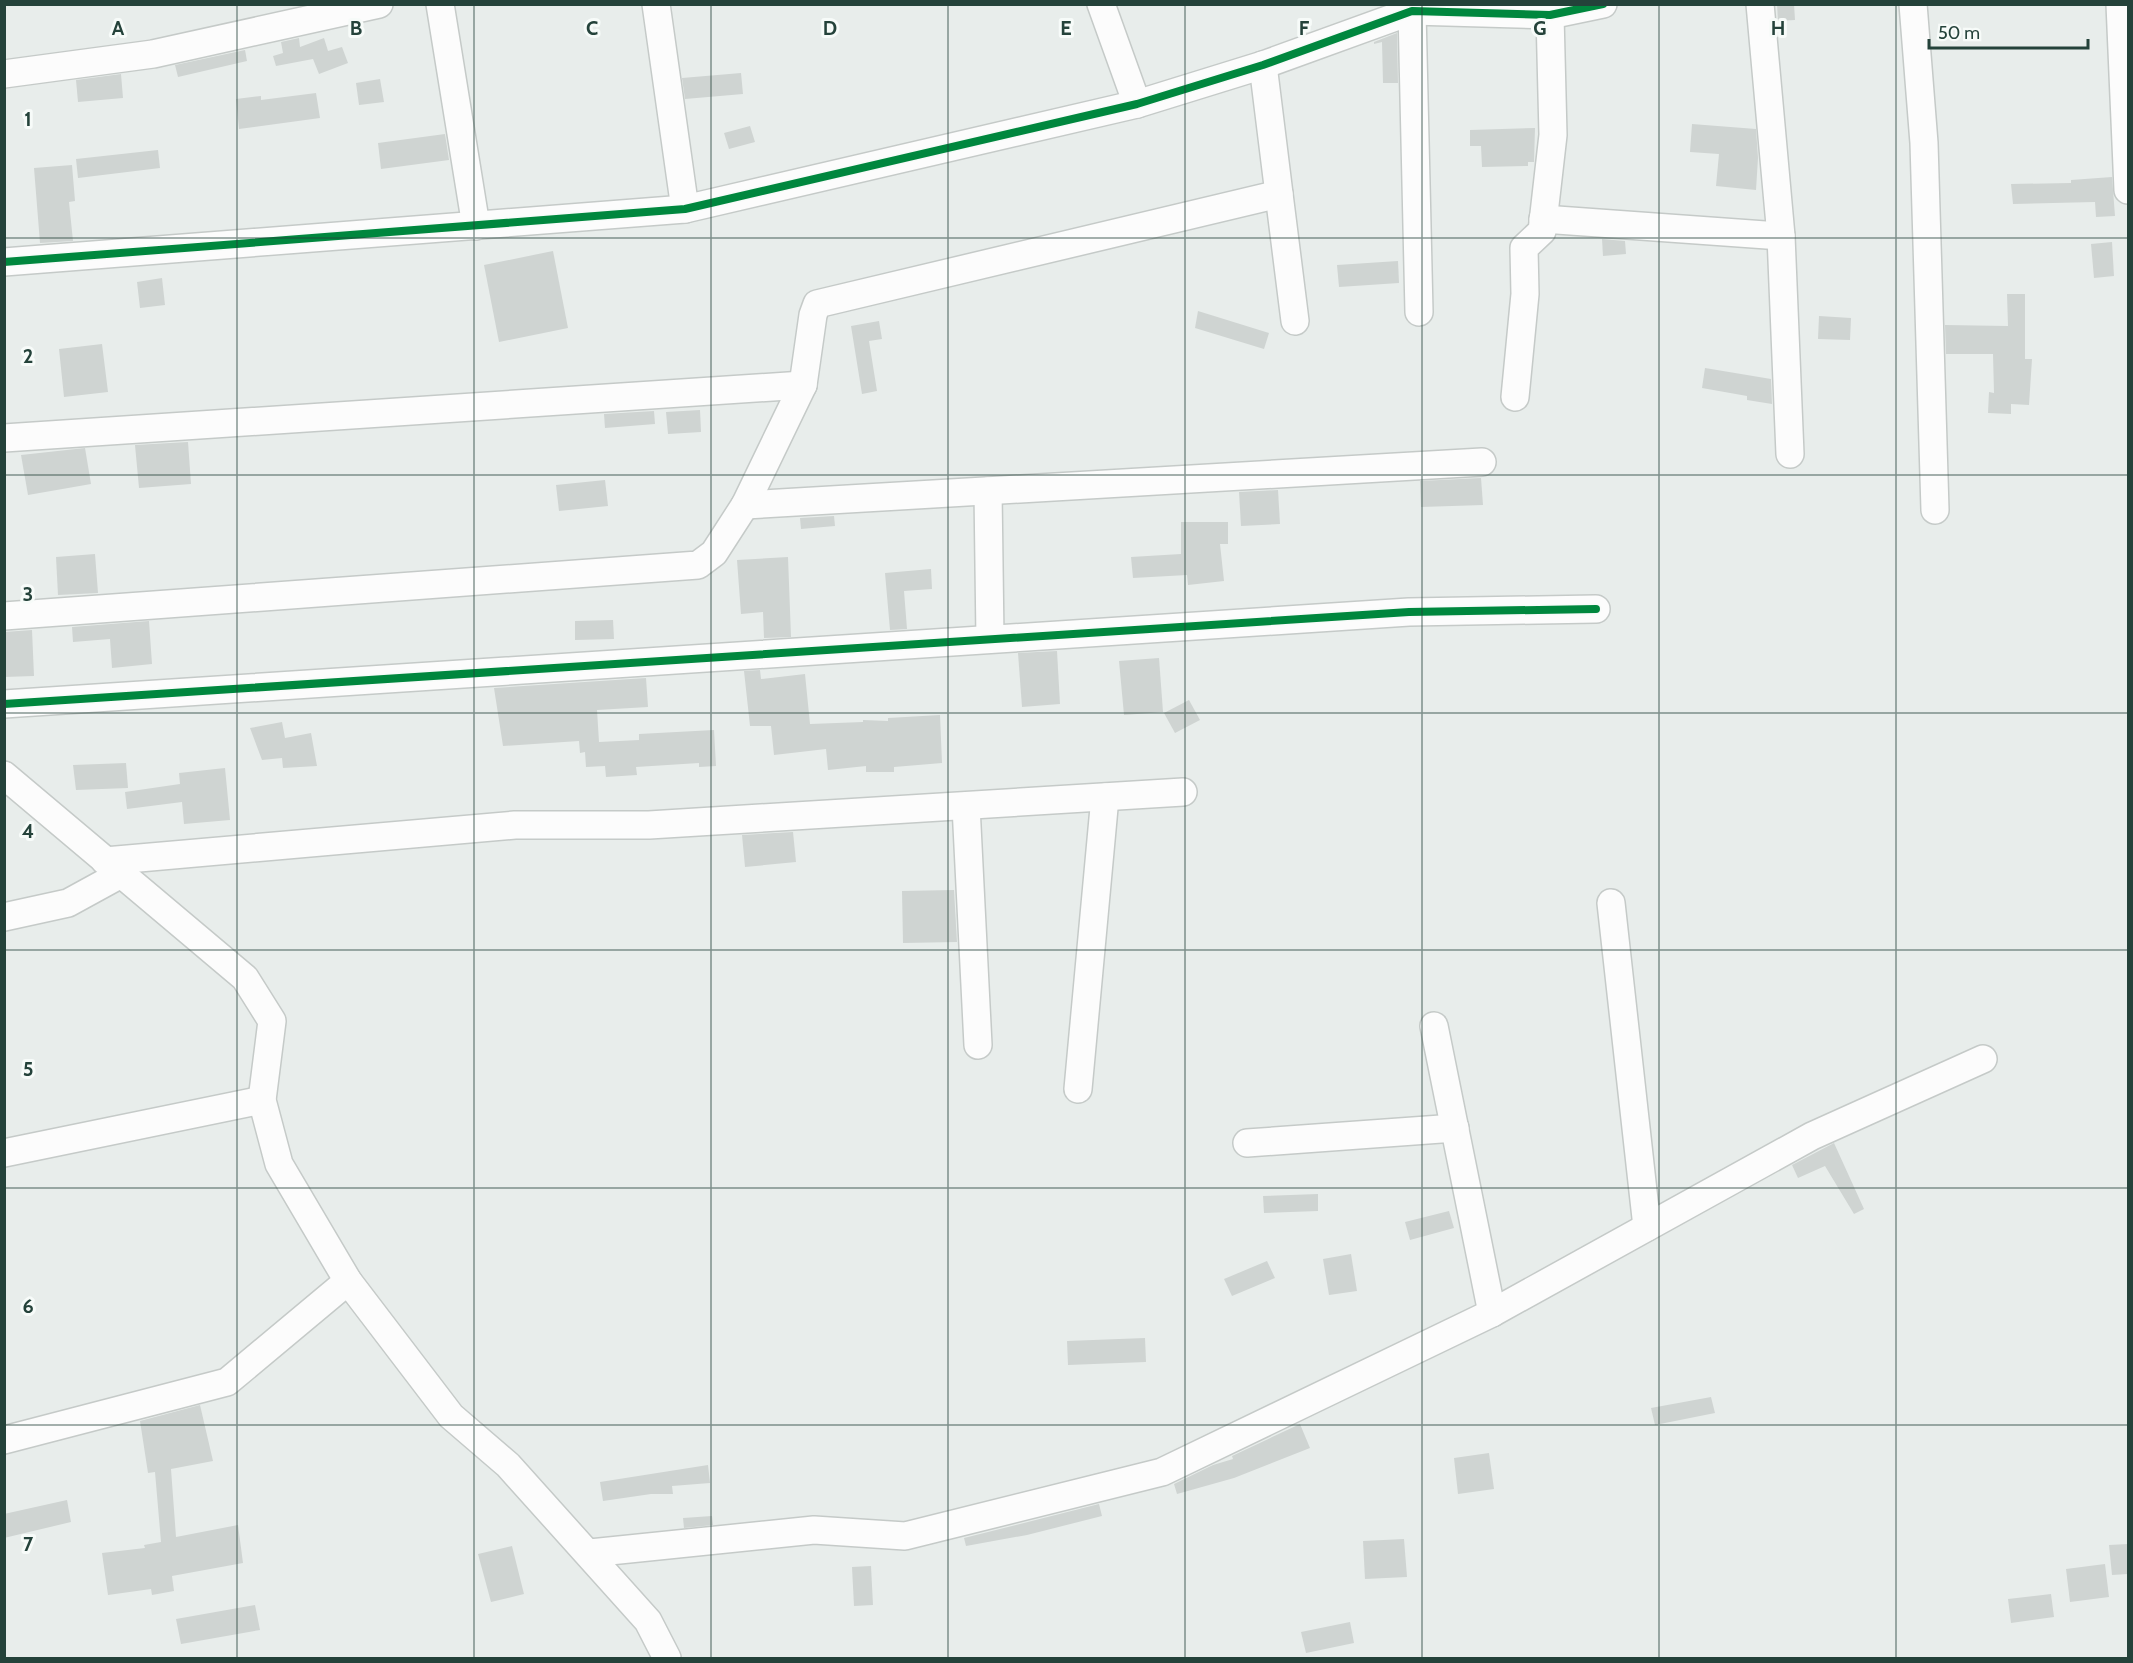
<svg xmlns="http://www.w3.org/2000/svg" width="2133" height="1663" font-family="Cabin,sans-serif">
<rect width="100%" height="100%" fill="#e8edeb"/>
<g fill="#cfd4d2">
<polygon points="1777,4 1794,4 1795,20 1778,21"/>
<polygon points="1397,33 1398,83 1383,83 1382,42 1374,44 1374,42"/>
<polygon points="299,38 300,47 324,38 328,51 342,47 348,63 319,74 313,59 276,66 273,56 283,53 281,42"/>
<polygon points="245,50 247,61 178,77 175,65"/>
<polygon points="741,73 743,94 685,99 682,78"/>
<polygon points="121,74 123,98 78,102 76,80"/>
<polygon points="380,79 384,102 359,105 356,83"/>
<polygon points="316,93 320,118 239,129 236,99 261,96 261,100"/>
<polygon points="1692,124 1756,129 1758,158 1756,190 1716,186 1719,154 1690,152"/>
<polygon points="750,126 755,142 729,149 724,133"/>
<polygon points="1535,128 1534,162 1528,162 1528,166 1482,167 1481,146 1470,146 1470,130"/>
<polygon points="445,134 449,160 381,169 378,143"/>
<polygon points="158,150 160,168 78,178 76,159"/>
<polygon points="72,165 75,201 69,202 73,241 40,243 34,168"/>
<polygon points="2112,177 2115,216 2096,217 2095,202 2013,204 2011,184 2071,183 2071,180"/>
<polygon points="1602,239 1625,241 1626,254 1603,256"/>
<polygon points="2112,242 2114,276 2094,278 2091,244"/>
<polygon points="553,251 568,328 499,342 484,265"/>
<polygon points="1398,261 1399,283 1339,287 1337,265"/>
<polygon points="162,278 165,305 140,308 137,282"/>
<polygon points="2007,294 2025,294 2025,359 2032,359 2029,405 2011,404 2011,414 1988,413 1989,392 1994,393 1993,354 1946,354 1945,325 2008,326"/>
<polygon points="1198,311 1269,333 1264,349 1195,328"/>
<polygon points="1819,316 1851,318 1850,340 1818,339"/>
<polygon points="879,321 882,339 869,341 877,391 862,394 851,326"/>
<polygon points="102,344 108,392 64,397 59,349"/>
<polygon points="1705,368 1771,379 1772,404 1747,400 1747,396 1702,388"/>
<polygon points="700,410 701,432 668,434 666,412"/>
<polygon points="654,411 655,424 605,428 604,414"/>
<polygon points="188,442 191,484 139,488 135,445"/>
<polygon points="85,448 91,484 28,495 21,455"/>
<polygon points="1481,478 1483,505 1421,507 1420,481"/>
<polygon points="605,480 608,506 559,511 556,485"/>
<polygon points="1278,490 1280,524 1241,526 1239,492"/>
<polygon points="834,516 835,526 801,529 800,518"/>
<polygon points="1181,522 1228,522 1228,544 1220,544 1224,581 1188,585 1187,575 1133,578 1131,557 1181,554"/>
<polygon points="95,554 98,593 58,595 56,557"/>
<polygon points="788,557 791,637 764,638 763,612 741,614 737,560"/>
<polygon points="931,569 932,589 904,591 907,629 890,630 885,573"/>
<polygon points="613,620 614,639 575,640 575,621"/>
<polygon points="149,621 152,664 112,668 110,639 73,642 72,627"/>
<polygon points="32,630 34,676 4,677 4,632"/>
<polygon points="1057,651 1060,704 1022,707 1018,653"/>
<polygon points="1159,658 1163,712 1124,715 1119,661"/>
<polygon points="760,670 761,679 805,674 810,724 863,722 863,720 888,721 888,718 940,715 942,763 894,767 894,772 866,772 866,766 828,770 826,749 774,755 771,726 750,726 744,671"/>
<polygon points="646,678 648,707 597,710 599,742 639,740 639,734 714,730 716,766 699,767 699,763 636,767 637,775 606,777 605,766 586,767 585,752 580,753 579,741 503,746 494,688"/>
<polygon points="1189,700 1200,720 1175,733 1164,713"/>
<polygon points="282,722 285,738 311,733 317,766 283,768 282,758 262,760 250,728"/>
<polygon points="126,763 128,788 76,790 73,765"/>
<polygon points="225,768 230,820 184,824 182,802 127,809 125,792 180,784 179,773"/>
<polygon points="793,832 796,862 745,867 742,835"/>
<polygon points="954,890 957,942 903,943 902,891"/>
<polygon points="1834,1143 1864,1209 1854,1214 1825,1166 1798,1178 1792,1165"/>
<polygon points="1318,1194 1318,1211 1264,1213 1263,1196"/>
<polygon points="1449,1211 1454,1228 1410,1240 1405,1222"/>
<polygon points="1351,1254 1357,1291 1329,1295 1323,1259"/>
<polygon points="1267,1261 1275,1278 1232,1296 1224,1279"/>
<polygon points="1145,1338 1146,1362 1068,1365 1067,1341"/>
<polygon points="1711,1397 1715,1413 1655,1425 1651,1408"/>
<polygon points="200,1405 213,1461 171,1469 176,1537 238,1525 243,1563 172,1576 174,1591 152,1595 151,1589 108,1595 102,1553 145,1548 144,1545 161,1542 155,1472 148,1473 140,1421"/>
<polygon points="1300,1424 1310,1448 1234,1478 1177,1494 1174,1484 1213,1465 1233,1459 1232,1456"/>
<polygon points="1489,1453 1494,1489 1458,1494 1454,1458"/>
<polygon points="708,1465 710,1483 672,1486 673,1494 651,1494 603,1501 600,1482"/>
<polygon points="67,1500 71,1522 4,1538 4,1514"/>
<polygon points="1099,1504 1102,1516 1027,1535 966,1546 964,1538"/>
<polygon points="712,1516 713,1525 684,1528 683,1518"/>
<polygon points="1404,1539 1407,1577 1365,1579 1363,1541"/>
<polygon points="2128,1544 2128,1574 2112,1575 2109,1545"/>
<polygon points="512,1546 524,1594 491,1602 478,1554"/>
<polygon points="2105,1564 2109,1597 2070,1602 2066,1569"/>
<polygon points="871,1566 873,1605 854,1606 852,1567"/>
<polygon points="2051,1594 2054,1617 2011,1623 2008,1599"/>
<polygon points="255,1605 260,1630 181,1644 176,1619"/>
<polygon points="1350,1622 1354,1643 1306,1653 1301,1632"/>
</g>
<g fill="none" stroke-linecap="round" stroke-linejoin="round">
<g stroke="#c5cac8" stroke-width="30">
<g id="minor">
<polyline points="440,4 476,226"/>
<polyline points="656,4 685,209"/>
<polyline points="1101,4 1137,104"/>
<polyline points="1760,4 1781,236 1790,454"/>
<polyline points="1913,4 1924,143 1935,510"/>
<polyline points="2120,4 2128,190"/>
<polyline points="1412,11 1419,312"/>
<polyline points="4,74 153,54 379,4"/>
<polyline points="1279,194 1295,321"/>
<polyline points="1543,219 1781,236"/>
<polyline points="4,262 685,209 1137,104 1263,65 1412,11 1550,15 1603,4"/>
<polyline points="1515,397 1525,294 1524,248 1542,231 1553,135 1550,15"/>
<polyline points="4,438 803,385"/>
<polyline points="988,491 990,639"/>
<polyline points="745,505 1482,462"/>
<polyline points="4,616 698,565 714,553 745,505 803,385 813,315 817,304 1279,194 1263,65"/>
<polyline points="4,704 1409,612 1596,609"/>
<polyline points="4,775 245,978 272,1021 262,1100 279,1164 348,1281 451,1416 508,1465 648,1621 667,1658"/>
<polyline points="966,806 978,1045"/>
<polyline points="105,861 515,825 649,825 1183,792"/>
<polyline points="1611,903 1647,1227"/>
<polyline points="4,917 68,903 121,874"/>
<polyline points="1434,1026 1492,1313"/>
<polyline points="1078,1089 1105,797"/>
<polyline points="1247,1143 1455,1128"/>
<polyline points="4,1153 262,1100"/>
<polyline points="4,1440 227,1382 348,1281"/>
<polyline points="590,1553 814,1530 905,1536 1162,1472 1492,1313 1812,1136 1983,1059"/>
</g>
</g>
<use href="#minor" stroke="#fcfcfc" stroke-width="27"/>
<g stroke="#f7fbf9" stroke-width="11">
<g id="cycleway">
<polyline points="4,262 685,209 1137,104 1263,65 1412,11 1550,15 1603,4"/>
<polyline points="4,704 1409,612 1596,609"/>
</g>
</g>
<use href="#cycleway" stroke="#00873e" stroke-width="8"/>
</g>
<path fill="none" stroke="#24423a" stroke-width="1.5" stroke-opacity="0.55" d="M237,4V1658M474,4V1658M711,4V1658M948,4V1658M1185,4V1658M1422,4V1658M1659,4V1658M1896,4V1658M4,238H2128M4,475H2128M4,713H2128M4,950H2128M4,1188H2128M4,1425H2128"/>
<g font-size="20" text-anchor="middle" font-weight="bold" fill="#24423a" stroke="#f7fbf9" stroke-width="6" stroke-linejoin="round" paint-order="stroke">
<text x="118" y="35">A</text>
<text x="356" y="35">B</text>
<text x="592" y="35">C</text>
<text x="830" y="35">D</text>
<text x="1066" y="35">E</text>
<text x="1304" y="35">F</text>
<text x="1540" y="35">G</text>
<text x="1778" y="35">H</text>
<text x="28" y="126">1</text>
<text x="28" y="363">2</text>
<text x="28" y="601">3</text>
<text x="28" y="838">4</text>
<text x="28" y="1076">5</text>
<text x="28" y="1313">6</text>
<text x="28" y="1551">7</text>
</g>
<rect width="2133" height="1663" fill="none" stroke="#24423a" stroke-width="12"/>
<path d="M1929 39v9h159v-9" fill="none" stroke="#24423a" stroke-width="3"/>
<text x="1938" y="39" font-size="18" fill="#24423a" stroke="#f7fbf9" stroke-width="4.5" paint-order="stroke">50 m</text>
</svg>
